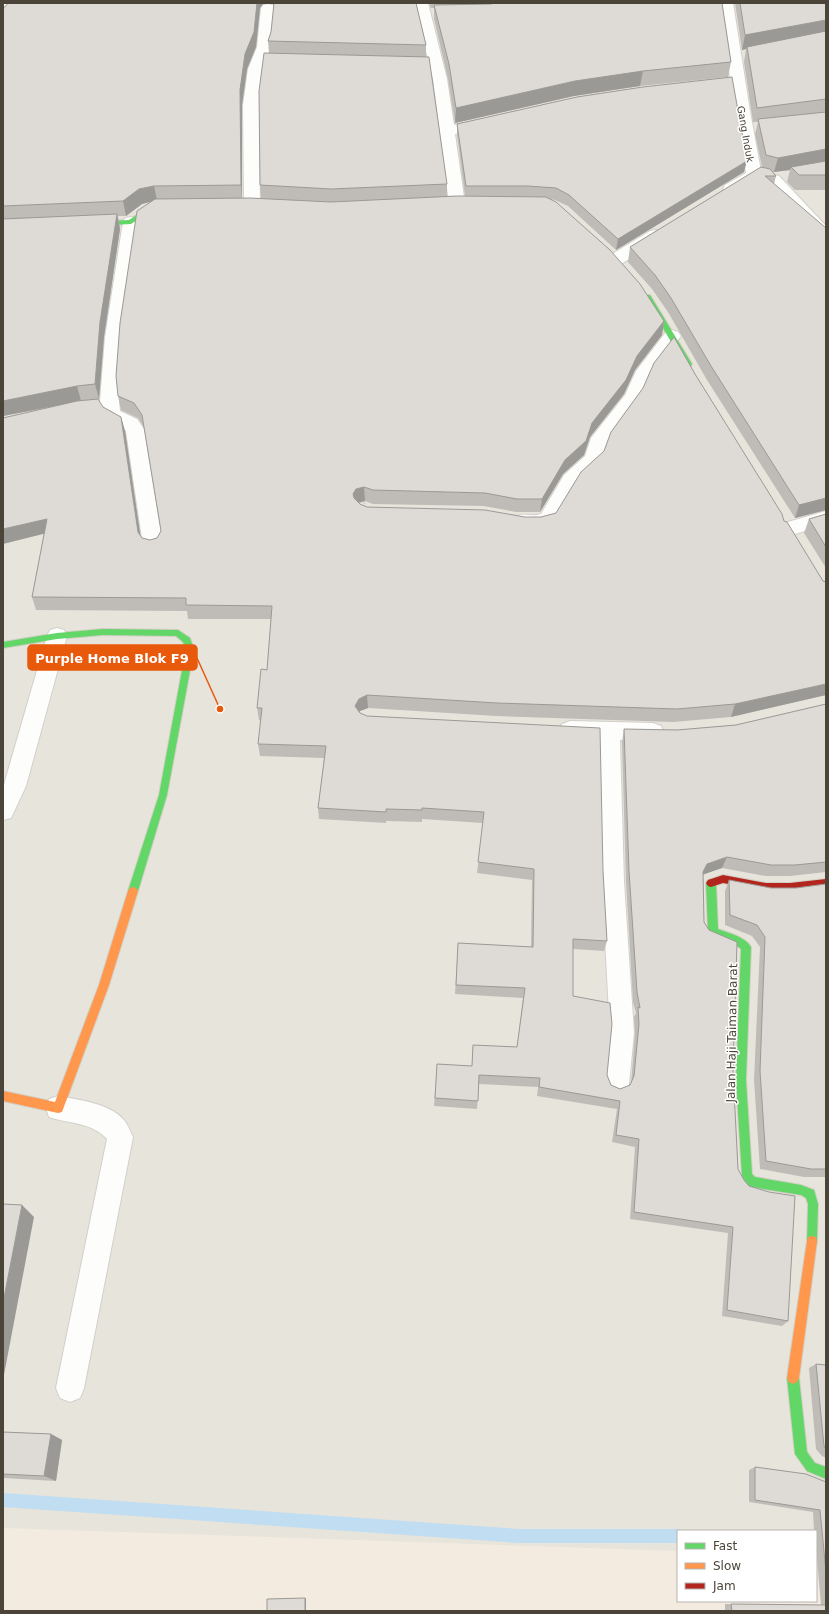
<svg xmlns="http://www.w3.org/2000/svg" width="829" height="1614" font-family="'DejaVu Sans',sans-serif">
<rect width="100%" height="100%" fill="#f4f2ee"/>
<path fill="#e7e4dc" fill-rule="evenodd" d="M3,3H826V1611H3ZM678,1531H816V1601H678Z"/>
<polygon fill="#f3ebdf" points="3,1528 678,1551 678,1601 816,1601 816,1556 826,1556 826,1611 3,1611"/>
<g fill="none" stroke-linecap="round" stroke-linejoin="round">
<polygon fill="#c0ddf1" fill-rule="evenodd" points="3,1493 520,1529 678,1529 683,1531 678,1531 678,1543 520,1543 3,1507"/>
<g stroke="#d2d0cb" stroke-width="2">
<g id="street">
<polygon points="3,3 12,3 10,17 8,20 3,21"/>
<polygon points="414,3 428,3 447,79 454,125 486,119 491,121 494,124 491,127 455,134 465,204 463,208 457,209 451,208 449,204 433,79"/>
<path d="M719,3H733L750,111L761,171L779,176L826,226V241L820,240L767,182L757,180C747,186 737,196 725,193L723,189L725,185L746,173L738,132Z"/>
<polygon points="268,4 273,5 275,8 271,47 262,69 259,105 260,206 258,210 252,211 246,210 244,206 243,105 248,69 257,47 261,8 263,5"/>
<path d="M131,217L137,218L139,222L122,337L118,390L120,411L137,419L144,429L163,545L160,550L153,552L146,550L143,545L126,431C113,417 104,426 100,401L105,337L123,222L125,218Z"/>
<polygon points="656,230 662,231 664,235 662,239 621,264 615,265 609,264 607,260 609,256 650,231"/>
<path d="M672,330L678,332L681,336L650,377L639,401L607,445L601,464L578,485L554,525L535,530L516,526L513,521L516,516C525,513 532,517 541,514L564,475L585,456L591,438L625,395L636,371L666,332Z"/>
<polygon points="826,511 826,525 788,536 781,534 778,529 781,524"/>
<polygon points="57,628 64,630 67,636 26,786 11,818 3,820 3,788 47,636 50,630"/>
<polygon points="570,721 653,723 661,726 664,732 661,738 653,741 620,740 624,882 634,1033 629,1084 626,1092 617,1096 608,1092 605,1084 610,1033 602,882 599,739 570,739 562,736 559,730 562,724"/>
<path d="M58,1096C79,1100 109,1103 124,1120C128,1125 130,1131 133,1137L84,1388L80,1398L70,1402L60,1398L56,1388L107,1139C92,1122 69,1124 49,1117L46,1108L49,1099Z"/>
</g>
</g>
<g stroke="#d3cfc5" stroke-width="2">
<g id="fast">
<polygon points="163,205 165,206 165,208 151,211 131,224 89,226 86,224 89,222 129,220 147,208"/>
<polygon points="646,295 650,295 692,364 691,366 685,366 645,297"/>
<polygon points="103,629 178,630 190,638 194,649 167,795 138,891 136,894 133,895 130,894 128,891 159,795 186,649 183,642 176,636 103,635 57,639 3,648 3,642 57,633"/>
<path d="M711,879L714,880L716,883L718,929C728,933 746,937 751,947L746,1080L752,1174L755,1177L801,1185L814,1190L818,1204L817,1241L816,1245L812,1246L808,1245L807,1241L808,1204L806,1198L801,1195L752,1187L748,1186L742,1176L736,1080L741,949L736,945L710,935L708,932L706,883L708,880Z"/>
<polygon points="793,1372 797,1374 799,1378 807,1452 815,1463 826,1467 826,1479 807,1471 795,1454 787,1378 789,1374"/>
</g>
</g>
<g stroke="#d3cfc5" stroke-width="2">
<g id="slow">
<polygon points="133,887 136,888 138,891 109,985 62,1112 58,1113 3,1101 3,1091 55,1102 99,985 128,891 130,888"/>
<polygon points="812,1236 816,1237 817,1241 799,1378 797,1382 793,1384 789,1382 787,1378 807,1241 808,1237"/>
</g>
</g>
<g stroke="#d3cfc5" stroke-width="2">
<polygon id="jam" points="723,875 766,883 790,883 826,879 826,887 790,891 766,891 723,883 711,887 708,886 706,883 708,880"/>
</g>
<polyline stroke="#d3d2cc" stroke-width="2.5" stroke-dasharray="2 2" stroke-linecap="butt" points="364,498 365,509"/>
<use href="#street" fill="#fdfdfc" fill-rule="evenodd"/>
<use href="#fast" fill="#63d668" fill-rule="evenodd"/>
<use href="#slow" fill="#ff974d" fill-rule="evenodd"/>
<use href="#jam" fill="#b3261e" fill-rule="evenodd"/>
</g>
<g fill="#bfbcb8" fill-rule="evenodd">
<path d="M8,3H416L426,45V57L447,184V196H465L457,135V124L744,172L616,250L568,206L555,200L551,199L664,321L662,335L635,370L624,394L590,437L584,455L563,474L540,512H516L484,506L373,504L365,501L359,503L360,504L367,507L525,517H541L556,513L695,374L784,521L823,581L826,582V695L731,717L673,722L496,716L368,708L360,711L359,712L603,871L607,941L604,951L573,949V996L611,1085L620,1089L630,1085L631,1084L635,1033L634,1017L636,1013L633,1002L626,882L622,742L624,729L677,730L736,725L826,704V872L790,876H766L722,868L703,874L704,922L733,1071L738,1169L788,1321L782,1326L722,1316L728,1233L630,1219L635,1147L612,1142L617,1109L537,1096L538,1087L479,1084L477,1109L434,1106L437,1064L472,1066L473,1045L517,1047L523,998L455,994L458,943L531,947L532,880L477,873L483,823L422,819V822L386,821V823L319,819L318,808L324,758L260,756L258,744L261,721L259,720L257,708L267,670L271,619H188L187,611L36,610L32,597L44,534L103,407L121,417L125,431L140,535L142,538L150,540L157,538L161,531L144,427L138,418L121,410L118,396L150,202L142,204L126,216H118L120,229L104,337L99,399L81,401L3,416V7H5ZM263,4H273L274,5L271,32L268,41L269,53L260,185L261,198H242V105L247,69L256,47L260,8Z"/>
<polygon points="429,3 722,3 731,62 728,77 640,86 574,96 455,123 448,79 434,19 434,8 431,8"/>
<polygon points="735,3 826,3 826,190 795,190 787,182 790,170 773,172 776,176 774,184 826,510 795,518 707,380 668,312 652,289 628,262 630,247 762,167 755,134 758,122 753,122 744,62 746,49 742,50"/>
<polygon points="826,514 826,568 804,533 809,519"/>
<polygon points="729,880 771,888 796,888 826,884 826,1177 804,1177 760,1169 754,1080 760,947 752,936 725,925 725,891"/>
<polygon points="816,1364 826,1365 826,1458 822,1456 816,1449 809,1368"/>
<polygon points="3,1432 51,1434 62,1440 56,1481 3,1478"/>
<polygon points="755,1467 826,1482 826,1611 725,1611 725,1604 821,1605 816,1548 816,1531 814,1531 813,1512 749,1502 749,1470"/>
</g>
<g fill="#9b9996">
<polygon points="257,3 263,3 263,4 260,8 256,47 247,69 242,105 242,200 241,185 240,90 245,54"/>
<polygon points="826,20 826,33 747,47 746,49 742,50 745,35"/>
<polygon points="643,71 640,86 574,96 455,123 456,108 575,81"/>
<polygon points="826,149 826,163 791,167 790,170 774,172 778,158"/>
<polygon points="747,161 744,172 616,250 618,239"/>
<polygon points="154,186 157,200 142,204 126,216 123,201 139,189"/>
<polygon points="117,214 120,229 104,337 99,399 95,384 100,322"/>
<polygon points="664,321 662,335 635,370 624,394 590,437 584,455 563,474 540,512 542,499 565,460 592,423 637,356"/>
<polygon points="77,386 81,401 3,416 3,401"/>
<polygon points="121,417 125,431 142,546 138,532"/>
<polygon points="364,487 365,501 357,503 353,494 356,489"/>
<polygon points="826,498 826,510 795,518 799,505"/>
<polygon points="47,519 51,532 3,544 3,529"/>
<polygon points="826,684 826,695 731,717 735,704"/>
<polygon points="367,695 368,708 360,711 356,719 355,706 359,699"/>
<polygon points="727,857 722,868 702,875 703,872 707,864"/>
<polygon points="22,1205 34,1217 3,1380 3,1303"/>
<polygon points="51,1434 62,1440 56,1481 44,1476"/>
<rect x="305" y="1598" width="1" height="13"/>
</g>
<g fill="#dedbd6" stroke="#9b9996">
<polygon points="8,3 257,3 254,32 245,54 240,90 241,185 154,186 139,189 123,201 3,206 3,7 5,7"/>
<polygon points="274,3 416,3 426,45 268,41 271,32"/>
<polygon points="494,3 722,3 731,62 643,71 575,81 456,108 449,64 434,5 491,4"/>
<polygon points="740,3 826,3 826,20 745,35"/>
<polygon points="826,31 826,99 757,108 747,47"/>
<polygon points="264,53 429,57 447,184 331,189 260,185 259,91"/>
<polygon points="732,77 747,161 618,239 569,195 556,188 528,186 466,186 457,124 577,97 643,87"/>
<polygon points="826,112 826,149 778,158 766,155 758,119"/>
<polygon points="826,161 826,175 799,175 791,167"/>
<polygon points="761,167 770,169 776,176 765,176 826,228 826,498 799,505 711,366 671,298 655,275 630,247"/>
<polygon points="457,196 546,197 556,202 610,250 640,284 664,321 637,356 626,380 592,423 586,441 565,460 542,499 517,499 485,493 373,490 364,487 356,489 353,494 354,498 360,504 367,507 485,510 525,517 541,517 556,513 581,472 604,451 611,432 643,388 654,363 674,337 695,374 782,514 784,521 787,522 823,581 826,582 826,684 735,704 677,709 497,703 367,695 359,699 355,706 360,713 367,716 600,728 603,871 607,941 573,939 573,996 610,1003 612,1024 607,1075 611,1085 620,1089 630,1085 634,1076 639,1024 638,1007 640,1008 637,992 629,871 624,729 677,730 736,725 826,704 826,862 795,865 771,865 727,857 707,864 703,872 704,922 709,930 737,942 733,1071 738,1169 744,1180 749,1186 769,1192 795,1196 788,1321 727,1310 733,1227 634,1212 639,1139 616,1135 620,1101 539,1087 540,1078 479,1075 478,1101 435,1098 437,1064 472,1066 473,1045 517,1047 525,988 456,985 458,943 533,947 534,869 478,862 484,812 422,808 422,810 386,809 386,812 318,808 326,746 258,744 262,708 257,708 261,669 267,670 272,606 186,605 186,598 32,597 47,519 3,529 3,418 77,401 98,399 103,407 121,417 138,532 142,538 150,540 157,538 161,531 142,415 134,403 118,396 116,376 120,323 137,211 155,199 250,198 331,202"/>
<polygon points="117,214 100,322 95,384 77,386 3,401 3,219"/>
<polygon points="826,514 826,547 809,519"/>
<polygon points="729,880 771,888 796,888 826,884 826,1169 811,1169 766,1161 760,1071 765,937 757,925 730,915"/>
<polygon points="3,1204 22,1205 3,1303"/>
<polygon points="816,1364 826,1365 826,1449 824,1446"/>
<polygon points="3,1432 51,1434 44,1476 3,1474"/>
<polygon points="755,1467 806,1474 826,1482 826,1572 820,1510 755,1500"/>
<polygon points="305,1598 305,1611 267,1611 267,1599"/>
<polygon points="731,1604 826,1605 826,1611 732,1611"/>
</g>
<g text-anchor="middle" stroke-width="3" stroke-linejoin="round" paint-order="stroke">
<g font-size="10" fill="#4b4439" stroke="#fff">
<text transform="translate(746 134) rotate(80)" y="4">Gang Induk</text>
</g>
<g font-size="12" fill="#4b4439" stroke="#fff">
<text transform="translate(732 1033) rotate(-89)" y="4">Jalan Haji Taiman Barat</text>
</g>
</g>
<path fill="none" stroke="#e8590c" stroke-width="1.5" d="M220 709L197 658"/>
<circle fill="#e8590c" stroke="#fff" stroke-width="1.5" cx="220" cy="709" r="4"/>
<rect fill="#e8590c" stroke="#e8590c" stroke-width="1.5" x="28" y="645" width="169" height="25" rx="4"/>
<g font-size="13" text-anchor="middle" font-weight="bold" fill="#fff">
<text x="112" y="663">Purple Home Blok F9</text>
</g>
<rect width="829" height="1614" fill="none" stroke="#4b4439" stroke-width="8"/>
<rect x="677" y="1530" width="140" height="72" fill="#ffffff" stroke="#b7b4b0"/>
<rect x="685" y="1543" width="20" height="6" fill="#63d668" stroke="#b7b4b0"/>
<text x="713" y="1550" font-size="12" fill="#4b4439">Fast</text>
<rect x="685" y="1563" width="20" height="6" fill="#ff974d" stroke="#b7b4b0"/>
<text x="713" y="1570" font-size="12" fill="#4b4439">Slow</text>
<rect x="685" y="1583" width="20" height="6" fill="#b3261e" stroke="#b7b4b0"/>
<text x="713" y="1590" font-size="12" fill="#4b4439">Jam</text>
</svg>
